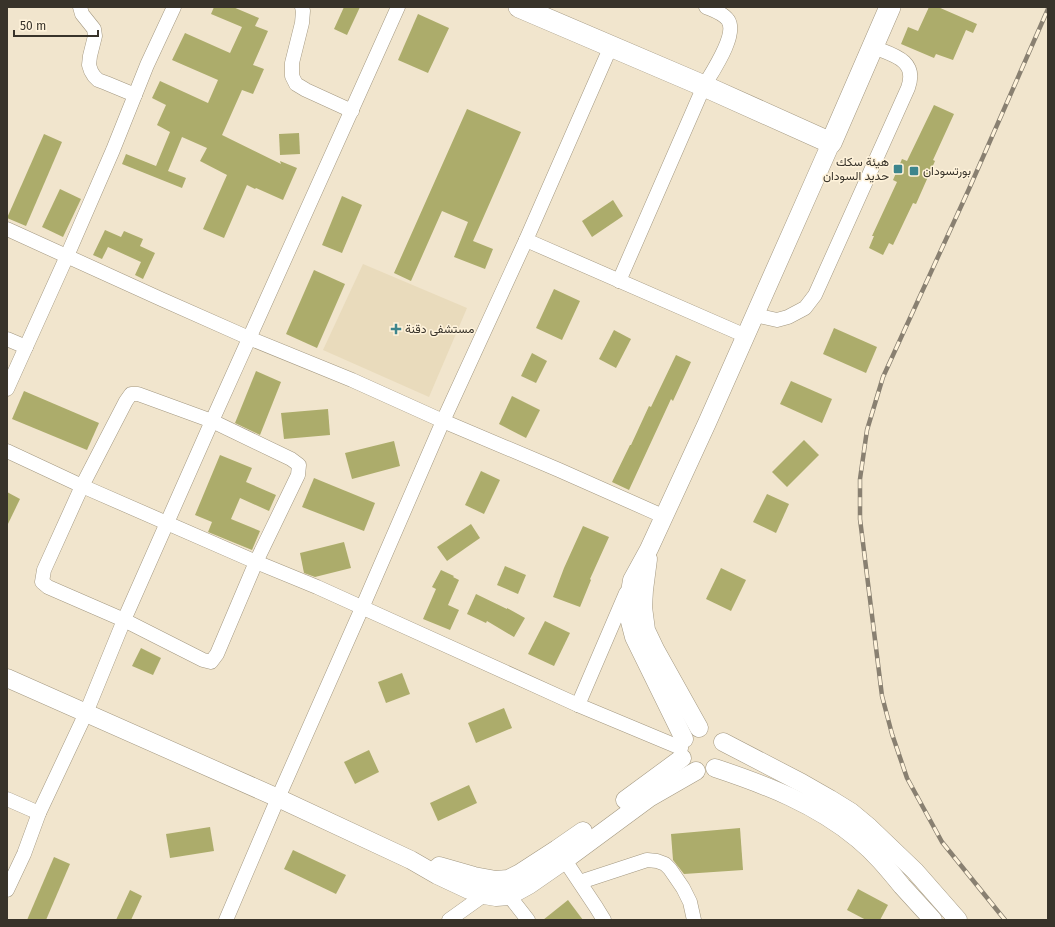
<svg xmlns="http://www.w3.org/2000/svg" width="1055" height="927" font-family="'Fira Sans',Vazirmatn,sans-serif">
<rect width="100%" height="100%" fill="#f1e5cd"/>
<polygon fill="#e9dbbc" points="363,264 467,308 429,397 323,350"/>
<g fill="#acac6b">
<polygon points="214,7 233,7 259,18 255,26 268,31 253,65 264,69 253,94 242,90 222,135 281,164 280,161 297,168 283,200 256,188 255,189 247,185 224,238 203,229 227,175 200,161 207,148 182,137 168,171 186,178 182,188 122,164 126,154 156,166 170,132 157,125 166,105 152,98 160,81 208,103 218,80 172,60 185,33 230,53 242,27 211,14"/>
<polygon points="344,7 360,7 347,35 334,29"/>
<polygon points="929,7 938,7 977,24 973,33 966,30 953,60 936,54 934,58 901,44 908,27 918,31"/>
<polygon points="418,14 449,28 428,73 398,60"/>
<polygon points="934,105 954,114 933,160 935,161 916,204 913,203 893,245 889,243 883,255 869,248 874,236 872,236 897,182 893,180 902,159 907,161"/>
<polygon points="467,109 521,132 473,241 493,249 485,269 454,257 468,222 442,211 411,281 394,273"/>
<polygon points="299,133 300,154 280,155 279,134"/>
<polygon points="44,134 62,142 26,226 7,218"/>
<polygon points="60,189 81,199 63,237 42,227"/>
<polygon points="342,196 362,205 342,253 322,245"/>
<polygon points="613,200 623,216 592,237 582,221"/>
<polygon points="105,230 121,237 124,231 143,239 140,246 155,253 143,279 135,275 141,262 108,247 102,259 93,255"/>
<polygon points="314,270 345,284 317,348 286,334"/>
<polygon points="554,289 580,301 562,340 536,328"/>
<polygon points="834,328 877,347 866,373 823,354"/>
<polygon points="614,330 631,339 616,368 599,359"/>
<polygon points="532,353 547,361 536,383 521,376"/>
<polygon points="676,355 691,362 673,401 671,399 629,490 612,482 630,445 631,445 649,406 651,407"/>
<polygon points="256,371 281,382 260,435 235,423"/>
<polygon points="791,381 832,399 822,423 780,404"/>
<polygon points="24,391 99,423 87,450 12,419"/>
<polygon points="512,396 540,410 526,438 499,424"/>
<polygon points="328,409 330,435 284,439 281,413"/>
<polygon points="804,440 819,455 787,487 772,472"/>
<polygon points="394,441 400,466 352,479 345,453"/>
<polygon points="220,455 252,468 246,482 276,495 269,511 240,498 231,519 260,531 252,550 208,532 212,522 195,515"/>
<polygon points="481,471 500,480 484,514 465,505"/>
<polygon points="314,478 375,503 364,531 302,507"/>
<polygon points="7,492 20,499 7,526"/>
<polygon points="767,494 789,504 776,533 753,522"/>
<polygon points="471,524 480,538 447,561 437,547"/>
<polygon points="583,526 609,537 590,579 591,580 580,607 553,597 564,568"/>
<polygon points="344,542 351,568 315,577 304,573 300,553"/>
<polygon points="505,566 526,575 518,594 497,585"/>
<polygon points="721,568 746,580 731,611 706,599"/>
<polygon points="441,570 454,576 453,577 459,580 448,605 459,610 450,630 423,619 436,589 432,587"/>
<polygon points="476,594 507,609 507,608 525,618 514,637 487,621 486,623 467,614"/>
<polygon points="545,621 570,633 554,666 528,654"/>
<polygon points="141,648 161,658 153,675 132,666"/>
<polygon points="402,673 410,694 386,703 378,682"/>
<polygon points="504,708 512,728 476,743 468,723"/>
<polygon points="369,750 379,772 355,784 344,762"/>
<polygon points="469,785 477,803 438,821 430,803"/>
<polygon points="210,827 214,851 170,858 166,834"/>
<polygon points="740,828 743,870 684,874 673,860 671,834"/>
<polygon points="293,850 346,875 336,894 284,869"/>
<polygon points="54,857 70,864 46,920 27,920"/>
<polygon points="858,889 888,905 880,920 866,920 847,910"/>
<polygon points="130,890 142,896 131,920 116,920"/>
<polygon points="568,900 583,920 543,920"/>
</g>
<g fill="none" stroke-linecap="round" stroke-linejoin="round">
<g stroke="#a39881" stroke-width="15">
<g id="minor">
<polyline points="80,7 82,14 94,29 95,36 90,56 89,65 91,71 94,76 98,80 106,83 135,95"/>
<polyline points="302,7 303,11 302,23 292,63 292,76 296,84 306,90 352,111"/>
<polyline points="7,229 161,299 249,338 352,380 443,421 559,470 665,517"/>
<polyline points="526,240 746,336"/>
<path d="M619,281L704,86C712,72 738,35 728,20C723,13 713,10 706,7"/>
<path d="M755,315L777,320L788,317L805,308L815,295L908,88C918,60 893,55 873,47"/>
<polyline points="7,339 26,347"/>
<polyline points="7,389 67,256 113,150 147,65 174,7"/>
<polygon points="131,394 138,394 212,421 291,459 299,465 298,475 256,562 217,654 211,662 203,660 124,620 48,587 42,582 44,570 82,486 126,401"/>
<polyline points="7,451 82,486 256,562 317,587 578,705 681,748"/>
<polyline points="578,705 626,593"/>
<polyline points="7,799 39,813"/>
<polyline points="560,853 596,907 604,920"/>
<polyline points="580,882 647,860 657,861 665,864 670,869 683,888 690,902 694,920"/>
<polyline points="503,888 528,920"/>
<polyline points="7,890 24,854 39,813 86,713 124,620 212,421 398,7"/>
<polyline points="226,920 278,798 362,608 443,421 526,240 611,46"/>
<polyline points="449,920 484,895"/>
</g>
</g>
<g stroke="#a39881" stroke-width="19">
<g id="major">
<polyline points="648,559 644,590 643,607 646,630 656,651 699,728"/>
<polyline points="7,678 278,798 411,860 437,875 469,890 484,895 496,897 509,896 529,885 565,860 649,798 696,771"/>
<polyline points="684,739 634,637 627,610 632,580 649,549 707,423 831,143"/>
<polyline points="723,742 802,783 830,799 851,812 869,827 915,871 958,920"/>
<path d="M715,768C766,785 816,804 858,839C875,853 888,869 902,886C912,897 923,909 933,920"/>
<polyline points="625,800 682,758"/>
<polyline points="439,866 474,876 496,880 508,879 520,873 557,849 583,831"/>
</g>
</g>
<g stroke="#a39881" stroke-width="22">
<polyline id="highway" points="519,7 704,86 831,143 890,7"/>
</g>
<use href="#minor" stroke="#fff" stroke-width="14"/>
<use href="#major" stroke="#fff" stroke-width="18"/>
<use href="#highway" stroke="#fff" stroke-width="21"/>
<g stroke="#898071" stroke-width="4.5">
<polyline id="rail" points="1005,920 942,842 907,778 892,734 882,696 860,519 860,479 867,430 883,377 969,189 1048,9"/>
</g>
<use href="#rail" stroke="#fff3db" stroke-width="3" stroke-dasharray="9" stroke-linecap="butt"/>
</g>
<g fill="#3d858c" stroke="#fff3db" stroke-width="1.5">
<rect x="893" y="164" width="10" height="10" rx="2"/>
<rect x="909" y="166" width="10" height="10" rx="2"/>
<path d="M394 323h4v4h4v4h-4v4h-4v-4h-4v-4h4z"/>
</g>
<g text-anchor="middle" stroke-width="3" stroke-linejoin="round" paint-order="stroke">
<g font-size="12" fill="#38332a" stroke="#fff3db" text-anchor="start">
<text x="889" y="166" text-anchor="end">هيئة سكك<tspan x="889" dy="14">حديد السودان</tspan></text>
<text x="923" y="175">بورتسودان</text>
<text x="405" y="333">مستشفى دقنة</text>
</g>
</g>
<rect width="1055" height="927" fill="none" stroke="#38332a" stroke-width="16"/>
<path d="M14 30v6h84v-6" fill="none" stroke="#38332a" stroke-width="2"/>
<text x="20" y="30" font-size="12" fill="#38332a" stroke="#fff3db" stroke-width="3" paint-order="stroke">50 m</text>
</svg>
